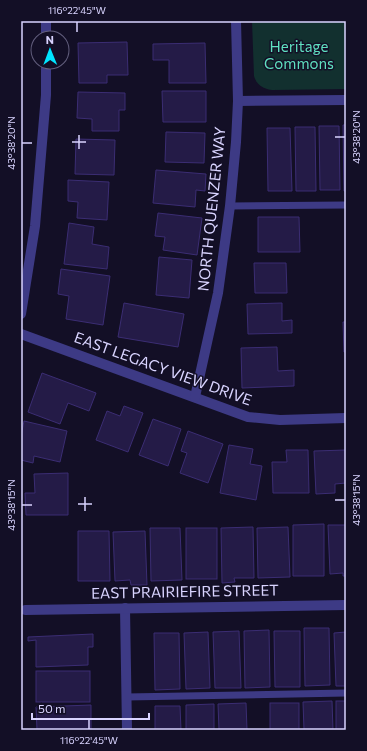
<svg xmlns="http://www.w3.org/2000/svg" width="367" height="751" font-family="Commissioner,sans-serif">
<rect width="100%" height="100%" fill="#130f26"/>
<path fill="#12302f" d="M252,21H346V89L272,90C263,89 256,84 254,76Z"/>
<g fill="#241b47" stroke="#3b2d73">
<polygon points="127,42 128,75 107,75 107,83 79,83 78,43"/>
<polygon points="205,43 206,83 169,83 169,60 153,60 153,44"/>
<polygon points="162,91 206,91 206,122 163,122"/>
<polygon points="78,92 125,93 125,110 119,110 119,131 92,131 92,119 77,118"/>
<polygon points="343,125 346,125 346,191 344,191"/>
<polygon points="319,126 339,126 340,190 320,190"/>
<polygon points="295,127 315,127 316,191 296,191"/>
<polygon points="267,128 290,128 292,191 268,191"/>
<polygon points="166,132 205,133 204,163 165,162"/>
<polygon points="76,139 115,140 114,175 75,174"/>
<polygon points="156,170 206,174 205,191 196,190 195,207 153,203"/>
<polygon points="68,180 109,182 107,220 77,218 78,202 68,201"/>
<polygon points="158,213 202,218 197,255 163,250 165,237 155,236"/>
<polygon points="258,217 299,217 300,252 258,252"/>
<polygon points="69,223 94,227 92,244 109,247 107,269 64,264"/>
<polygon points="159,257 192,260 189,298 156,295"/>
<polygon points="254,263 286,263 287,293 255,293"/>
<polygon points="61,269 110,276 103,325 66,319 69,296 58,294"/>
<polygon points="124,303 184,314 178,347 118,337"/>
<polygon points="282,303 282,321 292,320 292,333 248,334 247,304"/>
<polygon points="343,322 346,322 346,352 344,352"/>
<polygon points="277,347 278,371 294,370 294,386 242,388 241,348"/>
<polygon points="42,373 96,393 89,411 68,403 60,424 28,412"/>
<polygon points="124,406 143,413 128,452 96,440 107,411 120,416"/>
<polygon points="153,419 181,429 168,466 139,455"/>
<polygon points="24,421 67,431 60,462 34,456 33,463 21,460 21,436"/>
<polygon points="188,431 223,444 208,483 180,473 187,453 181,451"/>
<polygon points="229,445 253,449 250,464 262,466 256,500 220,493"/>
<polygon points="286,450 308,450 309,493 273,493 272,462 287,462"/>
<polygon points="346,450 346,483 335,484 335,493 316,494 314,451"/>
<polygon points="68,473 68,515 26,515 25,493 35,493 34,474"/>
<polygon points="324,524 324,576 293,576 293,525"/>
<polygon points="328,525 346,525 346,576 343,576 343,573 330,574"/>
<polygon points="253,527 254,578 234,578 235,582 222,583 221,528"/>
<polygon points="288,527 290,577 258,578 257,528"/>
<polygon points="150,528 180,528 182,580 151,581"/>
<rect x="186" y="528" width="31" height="51"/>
<polygon points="78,531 109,531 110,581 78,581"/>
<polygon points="145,531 147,585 131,585 130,580 115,581 113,532"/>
<polygon points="304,628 329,628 330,685 305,686"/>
<polygon points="269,630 270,687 245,688 244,631"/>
<polygon points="239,631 241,688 215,688 213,632"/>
<polygon points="274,631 300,631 300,687 275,687"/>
<polygon points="208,632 210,688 186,689 184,633"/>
<polygon points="346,632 346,686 336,686 334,633"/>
<polygon points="154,633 179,633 180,689 155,690"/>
<polygon points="93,634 93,647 88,647 88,665 36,667 36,640 28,641 28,637"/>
<rect x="36" y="671" width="54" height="31"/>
<polygon points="332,701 333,730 304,730 303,702"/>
<rect x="336" y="701" width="10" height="29"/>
<polygon points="246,703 247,730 219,730 218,704"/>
<rect x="270" y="703" width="29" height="27"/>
<polygon points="214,704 214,730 186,730 186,705"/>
<polygon points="91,705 91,729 88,729 88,730 37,730 36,707"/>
<polygon points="155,706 180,706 181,730 155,730"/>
</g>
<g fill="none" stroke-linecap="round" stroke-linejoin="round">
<g stroke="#3d3a85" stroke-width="7">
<polyline points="230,206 346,205"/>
<polyline points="126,697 346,693"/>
</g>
<g stroke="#3d3a85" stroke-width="10">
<polyline points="46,21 46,38"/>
<polyline points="238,101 346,100"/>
<polyline points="21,314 35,226 46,95 46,62"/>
<polyline points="21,334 248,417 280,420 346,418"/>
<polyline points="195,397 218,293 230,206 236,142 238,101 236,21"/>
<polyline points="125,608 127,730"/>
<polyline points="25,610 346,605"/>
</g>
</g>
<path fill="none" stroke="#d9d4ff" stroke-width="1.5" d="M77,22V32M79,135V149M335,137H345M72,142H86M22,143H32M85,497V511M335,500H345M78,504H92M22,505H32M89,719V729"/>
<g text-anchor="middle" stroke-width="3" stroke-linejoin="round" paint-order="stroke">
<g font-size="15" fill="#5fe0c0" stroke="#130f26">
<text x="299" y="52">Heritage<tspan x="299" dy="17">Commons</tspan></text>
</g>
<g font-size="15" fill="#d9d4ff" stroke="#130f26">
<text transform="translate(212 209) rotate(-84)" y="5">NORTH QUENZER WAY</text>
<text transform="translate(163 369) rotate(20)" y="5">EAST LEGACY VIEW DRIVE</text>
<text transform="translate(185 592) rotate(-1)" y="5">EAST PRAIRIEFIRE STREET</text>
</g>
</g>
<rect width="367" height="751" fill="none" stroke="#130f26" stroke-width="44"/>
<g transform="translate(50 50) rotate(359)"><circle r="19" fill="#130f26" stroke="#625e7d"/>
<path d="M0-3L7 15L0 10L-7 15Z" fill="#00e5ff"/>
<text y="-6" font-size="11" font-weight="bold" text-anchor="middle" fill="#d9d4ff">N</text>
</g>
<path d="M32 713v6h117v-6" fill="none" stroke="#d9d4ff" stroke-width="2"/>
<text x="38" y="713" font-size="12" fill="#d9d4ff" stroke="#130f26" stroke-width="3" paint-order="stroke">50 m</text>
<rect x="22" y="22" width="323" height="707" fill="none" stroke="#d9d4ff" stroke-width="1.5"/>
<g font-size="10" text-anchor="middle" fill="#d9d4ff">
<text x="77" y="14">116°22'45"W</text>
<text transform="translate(356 137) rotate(-90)" y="4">43°38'20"N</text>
<text transform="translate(11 143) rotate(-90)" y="4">43°38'20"N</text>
<text transform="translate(356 500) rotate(-90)" y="4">43°38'15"N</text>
<text transform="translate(11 505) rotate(-90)" y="4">43°38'15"N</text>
<text x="89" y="744">116°22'45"W</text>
</g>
</svg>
